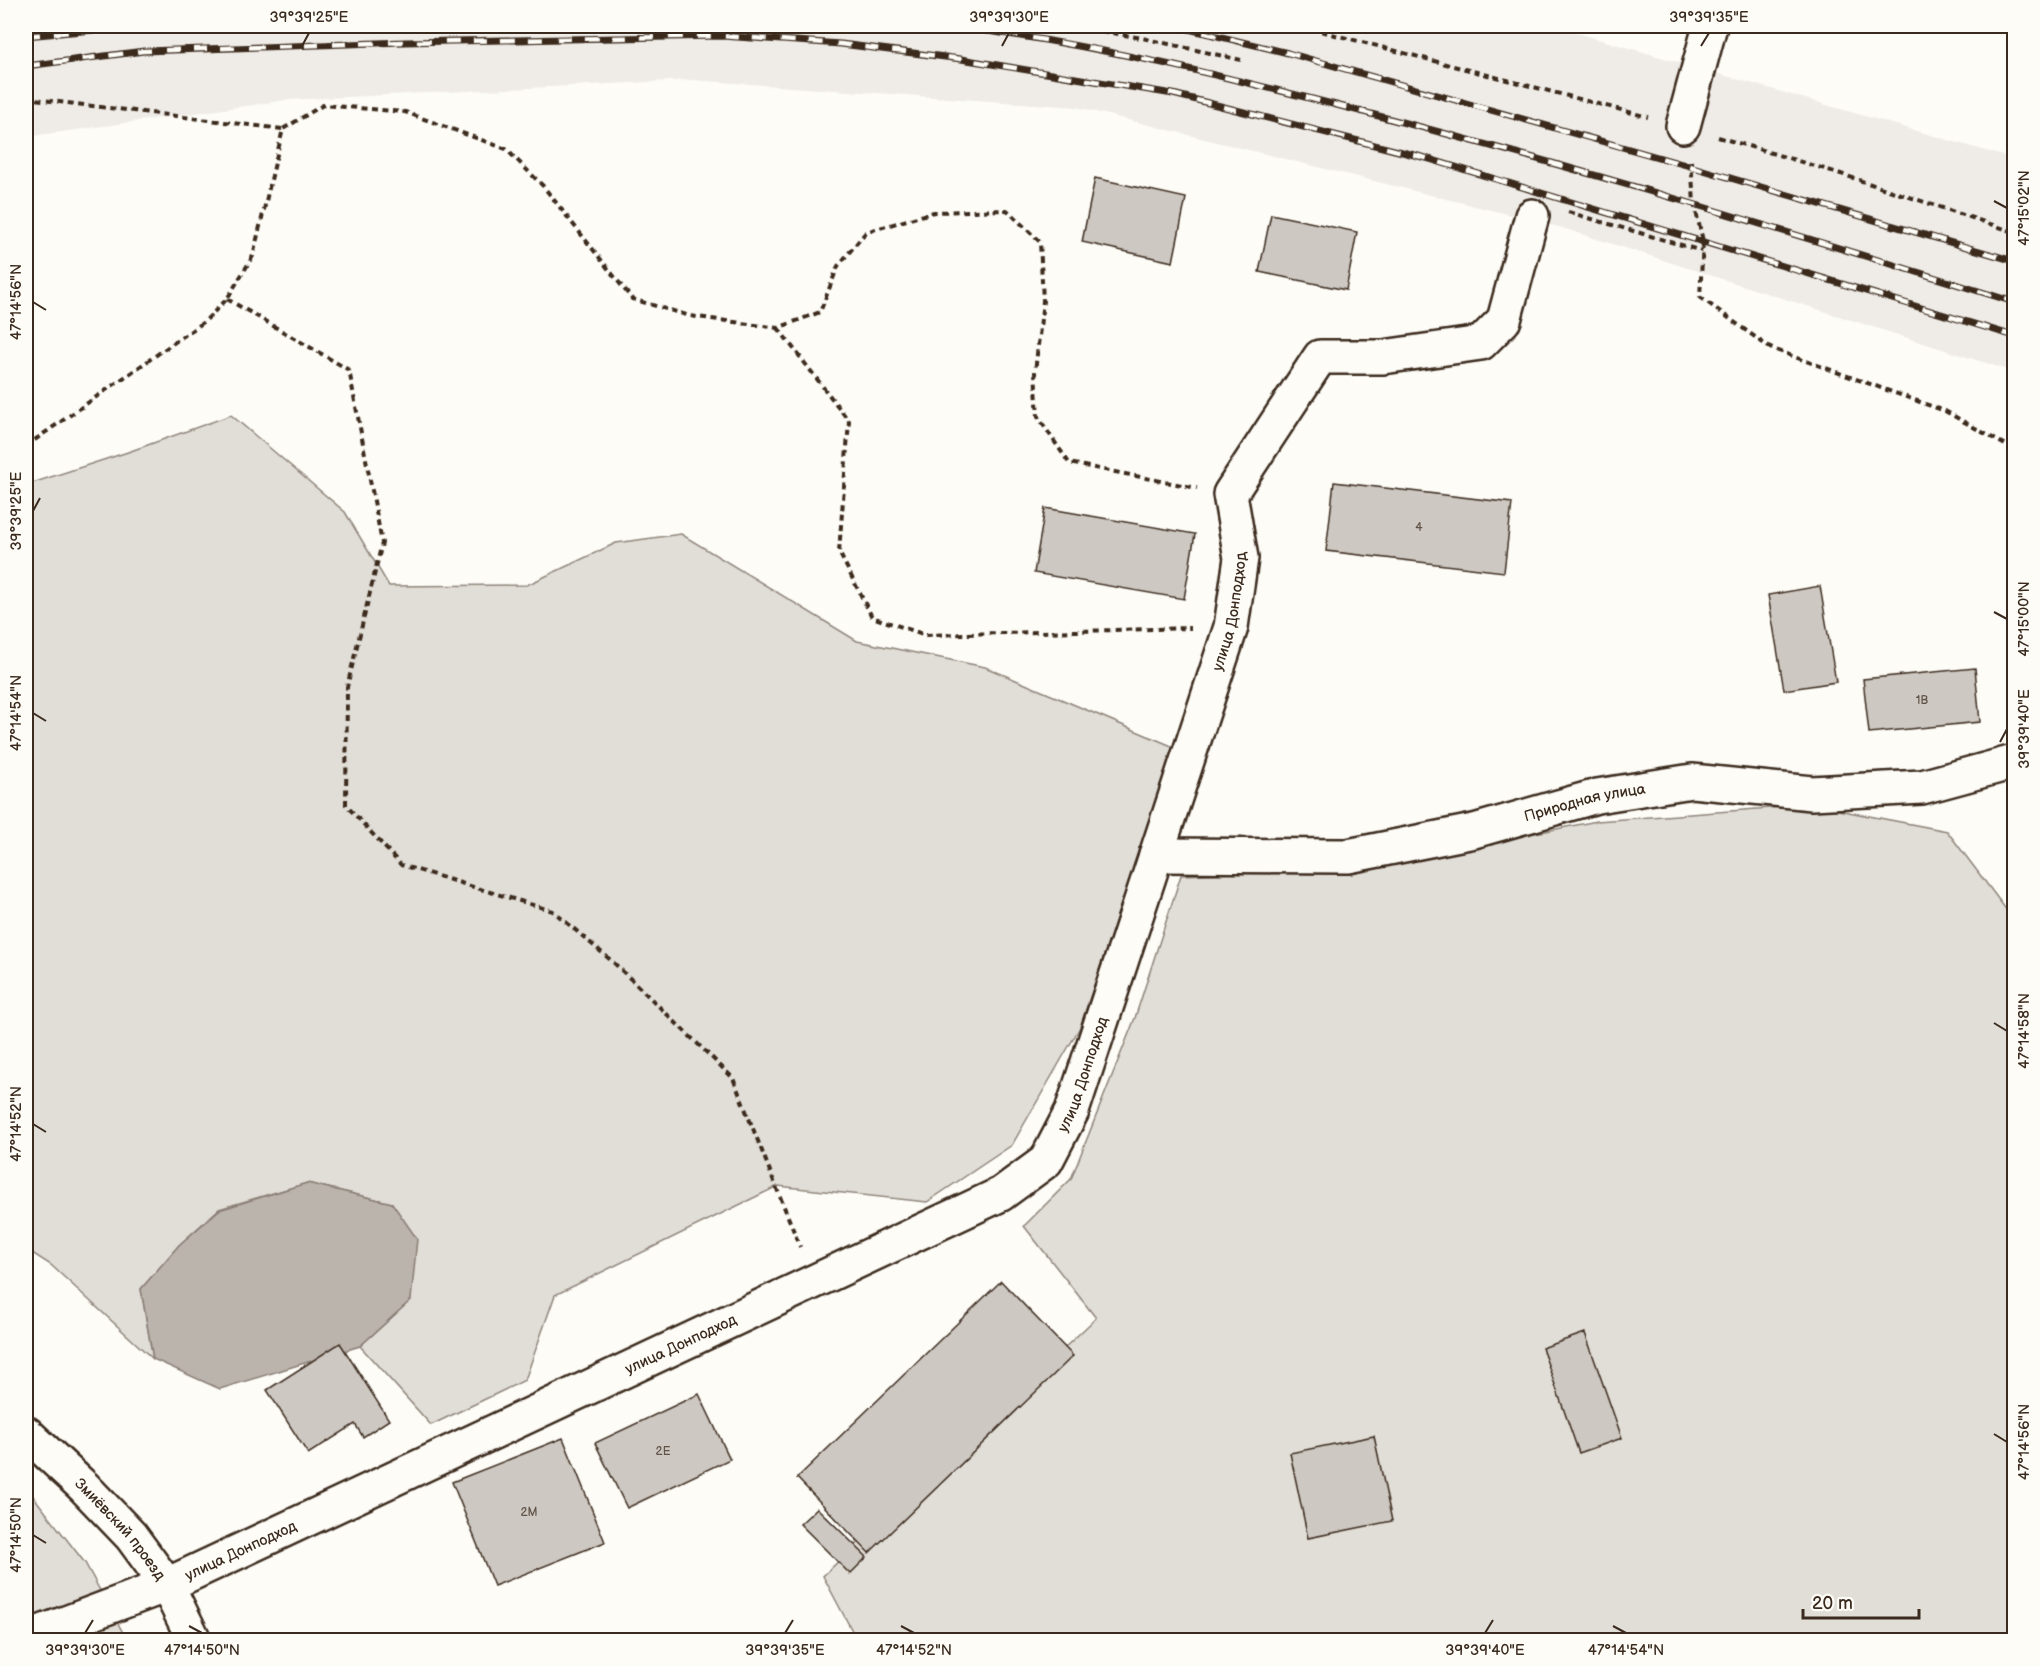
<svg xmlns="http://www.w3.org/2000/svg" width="2040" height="1666" font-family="'Balsamiq Sans',sans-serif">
<rect width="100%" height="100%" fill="#fdfcf7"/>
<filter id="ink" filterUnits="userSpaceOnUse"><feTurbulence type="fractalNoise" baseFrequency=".0167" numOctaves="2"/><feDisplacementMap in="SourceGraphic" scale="12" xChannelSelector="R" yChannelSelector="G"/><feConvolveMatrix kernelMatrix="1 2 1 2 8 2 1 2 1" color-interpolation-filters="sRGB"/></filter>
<g filter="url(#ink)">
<polygon fill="#efece7" points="26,26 1553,26 2014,159 2014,372 1559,227 1076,107 691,80 287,100 26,137"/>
<g fill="#e1ded7" stroke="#8e847a" stroke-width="1.5">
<polygon points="231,415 345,512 389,586 527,585 616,543 681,534 857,641 985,667 1174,747 1080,1027 1012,1145 927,1202 778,1186 555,1295 525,1380 431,1425 360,1346 411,1300 392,1203 307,1183 219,1209 179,1245 141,1289 153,1359 51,1265 26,1249 26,485 131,451"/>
<polygon points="1812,805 1947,831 2014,920 2014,1640 857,1640 823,1576 1096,1318 1024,1226 1071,1179 1135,1018 1181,875 1353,869 1597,821"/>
<polygon points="26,1487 85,1563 127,1640 26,1640"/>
</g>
<polygon fill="#bbb4ad" stroke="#887d74" stroke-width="1.5" points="307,1183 392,1203 417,1239 411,1300 360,1346 220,1389 153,1359 141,1289 179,1245 219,1210"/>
<g fill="#cdc8c2" stroke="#3b2a1e" stroke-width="1.5">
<polygon points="1095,178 1186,198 1173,262 1082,242"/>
<polygon points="1271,214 1357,232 1346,290 1259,272"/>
<polygon points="1334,482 1512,503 1504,572 1326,551"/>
<polygon points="1045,508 1195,534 1184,599 1034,573"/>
<polygon points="1820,586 1836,682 1784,690 1768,595"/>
<polygon points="1975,668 1980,722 1869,733 1863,679"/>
<polygon points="1001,1281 1073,1356 869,1553 797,1478"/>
<polygon points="1585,1333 1622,1438 1579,1453 1542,1348"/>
<polygon points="340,1343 389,1420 363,1437 355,1424 308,1454 267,1390"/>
<polygon points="699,1394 730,1459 627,1508 595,1443"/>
<polygon points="1374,1436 1392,1521 1308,1538 1290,1453"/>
<polygon points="563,1438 605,1542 494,1586 452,1482"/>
<polygon points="817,1508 867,1557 850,1574 800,1524"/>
</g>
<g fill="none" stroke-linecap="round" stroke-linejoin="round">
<g stroke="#3b2a1e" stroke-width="38">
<g id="minor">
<polyline points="1683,126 1710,26"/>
<path id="s1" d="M1156,855L1348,856L1474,831L1597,796L1692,781L1812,793L1922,787L2014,762"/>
<path id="s2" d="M26,1638L167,1585L1001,1194L1046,1161L1072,1111L1231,627L1241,558L1230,494L1320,357H1383L1481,343L1504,320L1532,216"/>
</g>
</g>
<g stroke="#3b2a1e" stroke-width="38">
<g id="major">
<path id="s3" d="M26,1433L84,1487L131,1536L167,1585L194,1640"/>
</g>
</g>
<g stroke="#3b2a1e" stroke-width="4" stroke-dasharray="6 4.5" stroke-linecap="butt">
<polyline points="1071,26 1142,38 1241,60"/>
<polyline points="1301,26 1648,117"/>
<polyline points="26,98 283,129"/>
<polyline points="1718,137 1835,172 2014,232"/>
<polyline points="1691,161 1694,203 1703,241 1700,297 1770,348 1945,411 2014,450"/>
<polyline points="1568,212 1702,251"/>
<polyline points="227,299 349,370 382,543 347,687 346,805 401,865 553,911 613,962 733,1078 800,1247"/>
<polyline points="778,328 849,421 839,552 872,617 926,635 1191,628"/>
<polyline points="26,446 205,321 227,299 253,256 283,129 323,105 405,112 506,149 543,186 632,299 690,316 778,328 820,312 838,266 866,232 934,212 1007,210 1040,242 1043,301 1035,372 1038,417 1069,463 1197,488"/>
</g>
<use href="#minor" stroke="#fdfcf7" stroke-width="33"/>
<use href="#major" stroke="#fdfcf7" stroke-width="33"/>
<g stroke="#3b2a1e" stroke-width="7">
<g id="rail">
<path d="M949,26C1092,43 1232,78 1371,114C1588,170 1801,236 2014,302"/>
<polyline points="1176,26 1288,53 1693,167 2014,261"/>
<polyline points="26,36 139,26"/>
<polyline points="26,66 144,51 405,42 721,36 841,44 961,59 1173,94 1426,158 2014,336"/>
</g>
</g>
<use href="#rail" stroke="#fdfcf7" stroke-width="4.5" stroke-dasharray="14" stroke-linecap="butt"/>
</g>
</g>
<path fill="none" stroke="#3b2a1e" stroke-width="2" d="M302,46L309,33M1002,46L1009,33M1701,46L1709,33M1994,201L2007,208M33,302L46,310M33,511L40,498M1994,612L2007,619M33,713L46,721M2000,742L2007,729M1994,1023L2007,1031M33,1124L46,1132M1994,1434L2007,1442M33,1535L46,1543M189,1626L202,1633M901,1626L914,1633M1613,1626L1626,1633M85,1633L93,1620M785,1633L793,1620M1485,1633L1493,1620"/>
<g text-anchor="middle" stroke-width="5" stroke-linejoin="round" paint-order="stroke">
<g font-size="12" fill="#605247">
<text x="1419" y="531">4</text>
<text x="1922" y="704">1В</text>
<text x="663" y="1455">2Е</text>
<text x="529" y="1516">2М</text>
</g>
<g font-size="15" fill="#3b2a1e" stroke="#fdfcf7">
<text dy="5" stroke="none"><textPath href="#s2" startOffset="1708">улица Донподход</textPath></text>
<text dy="5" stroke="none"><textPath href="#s1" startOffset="435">Природная улица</textPath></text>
<text dy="5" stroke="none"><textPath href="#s2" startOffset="1222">улица Донподход</textPath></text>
<text dy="5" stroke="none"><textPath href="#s2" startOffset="718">улица Донподход</textPath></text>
<text dy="5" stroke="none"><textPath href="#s3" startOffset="135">Змиёвский проезд</textPath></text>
<text dy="5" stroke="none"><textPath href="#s2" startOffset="232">улица Донподход</textPath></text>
</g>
</g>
<rect width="2040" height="1666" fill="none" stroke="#fdfcf7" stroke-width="66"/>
<path d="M1803 1609v9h116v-9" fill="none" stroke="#3b2a1e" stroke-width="3"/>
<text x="1812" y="1609" font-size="18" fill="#3b2a1e" stroke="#fdfcf7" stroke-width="4.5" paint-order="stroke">20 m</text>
<rect x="33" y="33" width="1974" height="1600" fill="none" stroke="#3b2a1e" stroke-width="2"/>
<g font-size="15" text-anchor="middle" fill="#3b2a1e">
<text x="309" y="22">39°39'25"E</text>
<text x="1009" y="22">39°39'30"E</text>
<text x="1709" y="22">39°39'35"E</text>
<text transform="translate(2024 208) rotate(-90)" y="5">47°15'02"N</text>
<text transform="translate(16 302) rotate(-90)" y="5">47°14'56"N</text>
<text transform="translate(16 511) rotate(-90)" y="5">39°39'25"E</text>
<text transform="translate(2024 619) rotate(-90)" y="5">47°15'00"N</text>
<text transform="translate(16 713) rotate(-90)" y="5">47°14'54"N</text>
<text transform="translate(2024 729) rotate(-90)" y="5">39°39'40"E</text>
<text transform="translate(2024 1031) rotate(-90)" y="5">47°14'58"N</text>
<text transform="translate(16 1124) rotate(-90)" y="5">47°14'52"N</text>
<text transform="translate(2024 1442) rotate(-90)" y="5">47°14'56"N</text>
<text transform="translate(16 1535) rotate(-90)" y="5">47°14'50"N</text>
<text x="85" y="1655">39°39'30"E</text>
<text x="202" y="1655">47°14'50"N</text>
<text x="785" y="1655">39°39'35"E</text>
<text x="914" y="1655">47°14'52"N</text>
<text x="1485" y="1655">39°39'40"E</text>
<text x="1626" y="1655">47°14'54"N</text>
</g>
</svg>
